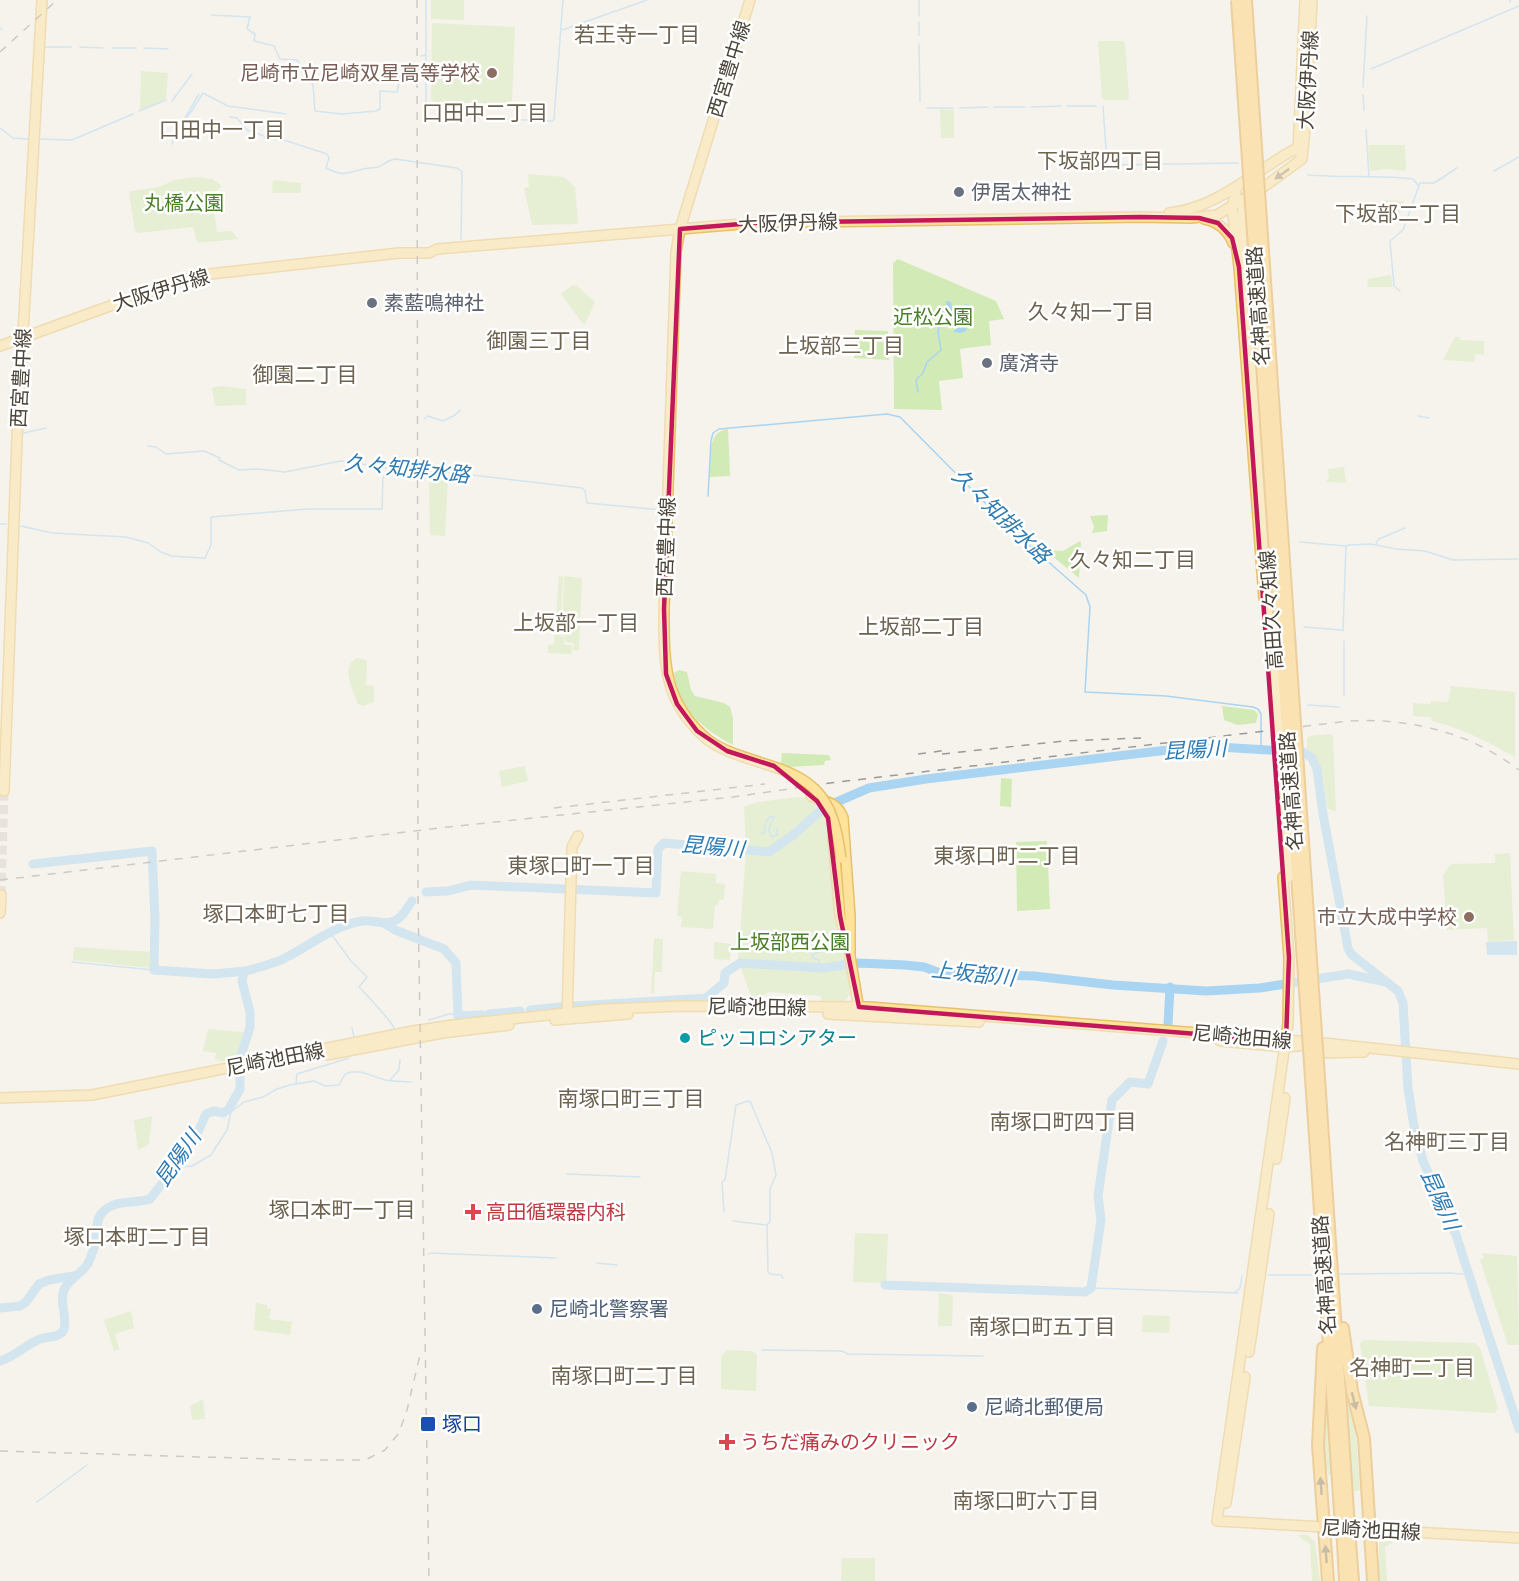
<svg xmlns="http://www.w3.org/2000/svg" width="1519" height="1581" font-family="'Source Sans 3','Noto Sans JP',sans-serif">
<rect width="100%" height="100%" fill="#f6f3ec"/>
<g fill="#d2eab5">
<polygon points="431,0 464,0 464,20 431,19"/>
<polygon points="432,23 515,27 512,101 509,104 434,102 431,99"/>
<polygon points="1099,41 1123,41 1125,43 1129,97 1127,100 1104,100 1102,98 1098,42"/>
<polygon points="141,71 168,73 166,99 140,110"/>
<polygon points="940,109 954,110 954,138 941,138"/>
<polygon points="1369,145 1405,145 1406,169 1404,171 1386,169 1370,171 1368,146"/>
<polygon points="528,174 564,177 575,187 578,224 532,225 524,188 529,187"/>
<polygon points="197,177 212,179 220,184 221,187 212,195 217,232 232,231 238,239 197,243 193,227 138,233 135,231 129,194 131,191 159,187 174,180"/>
<polygon points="273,180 301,183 301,191 299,193 272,193"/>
<polygon points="1384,200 1404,201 1399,216 1385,215"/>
<polygon points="898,259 996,301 1004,319 989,321 991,345 960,349 963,378 939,381 942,410 894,409 893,263"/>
<polygon points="1391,275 1393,287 1367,287 1368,279"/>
<polygon points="576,285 595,302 585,324 583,324 561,294 571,286"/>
<polygon points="855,330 888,331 889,360 854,358"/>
<polygon points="1455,337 1459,337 1461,340 1484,341 1484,355 1475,354 1474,362 1443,360"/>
<polygon points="221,386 246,389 246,405 215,406 212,388"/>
<path d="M728,429L730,476L710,477C711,460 706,431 728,429Z"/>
<polygon points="1344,467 1346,483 1326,482 1329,477 1328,469"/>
<polygon points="446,477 448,481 445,536 430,535 429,483 432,480 443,480"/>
<polygon points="1108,515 1107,531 1092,533 1094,527 1090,516"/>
<polygon points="1080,541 1081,543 1079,578 1045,550 1063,551"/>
<polygon points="559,576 563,577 560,636 564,637 565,645 572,645 572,654 548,653 548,645 554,644"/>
<polygon points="564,576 582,578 579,650 573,650 574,643 566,642 565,637 562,634"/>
<path d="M359,658L367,661L366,685L374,686V702L363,706L358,704C354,691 338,664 359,658Z"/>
<path d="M679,670L687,672L691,690L695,696L724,703L730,707L733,718V745C706,731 675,707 674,673Z"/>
<path d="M1451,686L1515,692V757C1488,742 1462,728 1432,721L1431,717L1413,716V703L1431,704V701L1448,702Z"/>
<polygon points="1222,706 1254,710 1258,714 1256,723 1238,725 1224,720"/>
<path d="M1329,734L1333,736L1336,811L1330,810L1327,807C1324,787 1324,762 1307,749V739L1309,736Z"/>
<polygon points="782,753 829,755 831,760 825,761 824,765 789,767 781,763"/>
<polygon points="525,766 528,781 502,787 499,771"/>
<polygon points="1001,778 1012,779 1011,807 1000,806"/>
<path d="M799,797C818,797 825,815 830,830L850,994L844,1002L821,1003V996L769,992L753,1001L738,960L746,853L744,807L758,802Z"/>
<polygon points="1047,841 1050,909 1017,911 1016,842"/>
<polygon points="1510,853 1514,940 1488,942 1487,928 1447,930 1443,875 1451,864 1495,863 1495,854"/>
<polygon points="681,871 716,874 716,883 725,884 724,900 719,899 718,905 715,905 713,929 681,927 682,917 677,916"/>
<polygon points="654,938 663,939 662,972 655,972 654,993 651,993"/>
<polygon points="714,942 731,944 730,960 714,959"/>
<polygon points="74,947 152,952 151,968 73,960"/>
<polygon points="208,1029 243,1032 237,1060 228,1062 215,1060 216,1053 203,1051"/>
<polygon points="152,1116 149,1144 138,1150 134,1120"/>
<polygon points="855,1233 888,1234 886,1283 853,1282"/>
<polygon points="1482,1253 1517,1256 1519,1345 1508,1345 1480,1260 1484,1258"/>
<polygon points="939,1293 953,1295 952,1326 938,1326"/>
<polygon points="256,1303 267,1305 267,1308 271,1309 269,1319 292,1322 290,1335 254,1330"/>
<polygon points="131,1311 134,1328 115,1334 119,1349 114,1351 104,1320"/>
<polygon points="1143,1315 1170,1316 1169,1333 1142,1332"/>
<polygon points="1363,1340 1474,1343 1480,1348 1498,1408 1495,1413 1369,1406 1360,1343"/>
<polygon points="727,1350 752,1351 757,1355 756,1391 721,1389 721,1357"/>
<polygon points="1344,1370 1356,1435 1360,1490 1353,1492 1342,1371"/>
<polygon points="1328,1374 1335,1474 1328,1475 1327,1467 1323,1467 1322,1394"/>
<polygon points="203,1399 205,1419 192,1420 190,1406"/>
<polygon points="1297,1535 1307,1535 1315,1542 1320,1581 1312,1581 1310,1544"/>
<polygon points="1383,1540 1394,1542 1385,1547 1387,1581 1378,1581 1376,1561 1379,1561 1379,1543"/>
<polygon points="842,1558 875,1558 875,1581 841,1581"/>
</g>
<g fill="#a9d4f2">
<polygon points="946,301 951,302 952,309 964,309 965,304 973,306 974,318 969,323 966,331 961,333 953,332 962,322 962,320 950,317 946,314 939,316 937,312 942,310 942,306 946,306"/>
<polygon points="1517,941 1517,955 1487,955 1486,942"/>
</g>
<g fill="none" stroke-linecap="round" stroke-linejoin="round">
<g stroke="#a9d4f2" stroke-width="1.5">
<polyline points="426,0 426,54"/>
<polyline points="919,0 919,16"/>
<polyline points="1510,0 1510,2"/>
<polyline points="211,15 250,17 247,29 255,34 254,41 274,46 280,59 297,60 313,85 315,111 342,114 376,111 380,109 380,91 397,92 401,74 413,63"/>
<polyline points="919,22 919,35"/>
<polyline points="0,28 2,30"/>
<polyline points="562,30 647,0"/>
<polyline points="919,44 920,101"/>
<polyline points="45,47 71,47"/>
<polyline points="80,47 103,48"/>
<polyline points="112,48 136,48"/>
<polyline points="144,48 168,49"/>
<polyline points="421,56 426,55 426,114 428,116 552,121 554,119 563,0"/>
<polyline points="1371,69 1519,6"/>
<polyline points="1363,87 1367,16"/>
<polyline points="1363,95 1364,110"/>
<polyline points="172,101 192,74"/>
<polyline points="1067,106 1096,106"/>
<polyline points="1103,106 1107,163 1109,165 1238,163"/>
<polyline points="994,107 1025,107"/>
<polyline points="1031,107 1061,106"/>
<polyline points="927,108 953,108"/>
<polyline points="960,108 988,107"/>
<polyline points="139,111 166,100"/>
<path d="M230,117L237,118L247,130L264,136L265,138L287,141L327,154L329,158L326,168C344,177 346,173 363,169C368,168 373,168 378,167C384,165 387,160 395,159L457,168L462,172L461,239"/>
<polyline points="182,123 199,94"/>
<polyline points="183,124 203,93 228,106 286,114"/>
<polyline points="0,128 13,138 28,139"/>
<polyline points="1366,130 1369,177"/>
<polyline points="39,139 72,140 133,114"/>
<polyline points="172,144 174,137"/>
<polyline points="1494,171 1519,157"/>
<path d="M1308,175C1343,178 1378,175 1413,179L1418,185"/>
<polyline points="1400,291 1394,286 1390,241 1403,230 1420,183 1434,183 1457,168"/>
<polyline points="918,392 916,380 923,373 927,362 941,350 938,332 941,315"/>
<polyline points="1418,416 1429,418"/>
<polyline points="424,419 428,416 443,421 455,415 460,410"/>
<polyline points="24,433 46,428"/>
<polyline points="148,446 156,447 166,454 204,451 220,458 219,460 239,470 258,469 285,472 341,461 383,467 397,471 447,472 582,488 585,491 587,503 662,510"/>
<polyline points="708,496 711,441 713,433 719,429 887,414 900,417 1011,529 1086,595 1090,607 1085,692 1166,696 1253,707 1258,709 1261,714 1261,750"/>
<polyline points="0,524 6,524"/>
<path d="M21,526L52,533L126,537L148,543L161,552L172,556L202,558H205L211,545V517L307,509H382L383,478L386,473C399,471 411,477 425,473"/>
<polyline points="1300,542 1346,546 1343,631"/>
<polyline points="1377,544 1376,542 1379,539 1405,528"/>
<polyline points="1346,546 1349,545 1371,544 1396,549 1425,551 1453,560 1518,559"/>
<polyline points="1304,627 1342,630"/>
<polyline points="1344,641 1344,696"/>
<polyline points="1308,705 1339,707"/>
<polyline points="762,833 764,834 766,821 770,817 774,817 769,828 770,835 772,837 777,835 777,828"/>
<path d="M332,935L351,961L367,977L359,987C366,994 391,1021 394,1028"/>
<polyline points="72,962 154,970"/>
<polyline points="800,967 800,963 819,964 819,960 813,958 812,955 821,951 818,943 815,940"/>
<polyline points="429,1020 449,1014 457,1014"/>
<polyline points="352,1028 354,1037"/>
<polyline points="391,1079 399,1070 400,1060"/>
<polyline points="296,1083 297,1074 349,1058"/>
<path d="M172,1168L192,1166L211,1155L227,1130L231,1112L244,1102L263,1097L277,1089L290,1085L314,1081L325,1086L339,1085L345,1074C360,1068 368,1075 382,1079C391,1082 402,1081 411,1082"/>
<polyline points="567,1174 640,1177"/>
<polyline points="724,1212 722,1182 725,1180 736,1105 748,1101 750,1101 772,1153 776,1175 770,1189 770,1222 767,1225"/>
<polyline points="733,1221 767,1225 768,1272 770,1274 781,1275 783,1278"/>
<polyline points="430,1253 556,1258"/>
<polyline points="428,1254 429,1254"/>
<polyline points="597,1263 617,1265"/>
<polyline points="1338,1274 1451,1273 1470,1275"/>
<polyline points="1268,1275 1316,1275"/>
<polyline points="1091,1288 1238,1293"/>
<polyline points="1234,1293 1240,1288 1242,1276"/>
<polyline points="762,1350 842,1351 848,1354 983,1356"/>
<polyline points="37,1502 87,1465"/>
</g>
<g stroke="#a9d4f2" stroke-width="9">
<polyline points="33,864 152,851 155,919 154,970 213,974 246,971"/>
<polyline points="426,892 448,891 471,885 656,893 658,849 664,843 769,852 792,836 825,807 869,788 926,779 1176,749 1219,747 1303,752 1312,758 1317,769 1323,814 1348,948 1351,954 1398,991 1403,1003 1408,1088 1414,1126 1423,1161 1456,1235 1519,1429"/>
<polyline points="384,923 395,930 444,949 456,963 458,1016 482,1015"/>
<polyline points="575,1006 706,998 724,983 725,973 740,963 822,968 858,963 905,965 924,967 940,973 1034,976 1113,985 1206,991 1260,988 1348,974 1386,982"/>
<polyline points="530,1010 561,1007"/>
<polyline points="489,1014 520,1011"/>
<polyline points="1168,1025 1170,987"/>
<polyline points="885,1285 1085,1292 1091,1288 1101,1220 1098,1196 1112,1100 1130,1082 1148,1084 1163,1041"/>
<polyline points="0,1308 20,1306 26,1302 39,1284 49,1280 73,1276"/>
<path d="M0,1361C15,1357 25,1345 40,1339C47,1336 60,1339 64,1329C68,1318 58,1301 65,1288C72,1276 81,1274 87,1265C90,1261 92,1253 94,1248C98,1238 94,1221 102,1213C113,1199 135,1204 150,1199L168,1176L183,1149L194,1141L206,1114L214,1111L223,1113L229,1109L240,1089V1059L250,1027V1012L242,981L244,972C257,967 271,965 283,959C310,946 332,926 362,921C372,919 385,926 394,921C402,918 407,908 412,901"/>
</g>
<polyline stroke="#d4d0c8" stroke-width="9" stroke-dasharray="9 4.5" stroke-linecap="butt" points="1,895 4,791"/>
<g stroke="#e6c16a" stroke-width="12">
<g id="major">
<polyline points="1298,152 1305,0"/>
<polyline points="1237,187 1232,207 1239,267 1264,598"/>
<polyline points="1251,198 1244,205 1241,217 1251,328 1272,636"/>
<path d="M1169,213C1219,208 1255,170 1297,148"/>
<path d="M1204,219C1217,221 1228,230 1233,243"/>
<polyline points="0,346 173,283 201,275 399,253 429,253 437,249 753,223 1140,217 1191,218 1217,215 1265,186 1302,159 1306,117 1312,0"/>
<path d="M708,740C663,702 664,664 664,609L676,252L680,229L750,0"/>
<polyline points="4,791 17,438 42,0"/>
<path d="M811,796C825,801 838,803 843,818L850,916V959"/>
<polyline points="833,837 840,916 847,945"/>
<polyline points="1283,877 1289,957 1288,1023 1217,1521 1519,1538"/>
<polyline points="0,913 1,895"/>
<polyline points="850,956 859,1010"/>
<polyline points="828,1014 979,1022"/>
<polyline points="567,1017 572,847 578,836"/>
<polyline points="555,1020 628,1014"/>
<polyline points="1220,1041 1285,1047 1299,1046"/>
<polyline points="1312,1053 1364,1052"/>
<polyline points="327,1055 442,1033 509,1025"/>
<polyline points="0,1098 92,1095 413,1031 453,1025 605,1009 683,1006 869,1007 1324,1043 1519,1064"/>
<polyline points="1276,1159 1285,1098"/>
<polyline points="1249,1352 1269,1214"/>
<polyline points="1226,1503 1245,1377"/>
</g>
</g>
<g stroke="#e0a43c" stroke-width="14">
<g id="highway">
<polyline points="1316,1151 1340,1512"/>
<polyline points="1324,1152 1348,1512"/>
<polyline points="1343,1328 1352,1391 1364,1438 1373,1581"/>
<polyline points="1323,1348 1318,1445 1328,1581"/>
<polyline points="1343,1542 1345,1581"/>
<polyline points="1350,1542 1353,1581"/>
</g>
</g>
<use href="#major" stroke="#ffe39c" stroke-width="9"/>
<use href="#highway" stroke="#ffcf6e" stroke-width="10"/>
<g stroke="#9a9a9a" stroke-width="1.5" stroke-dasharray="8 8" stroke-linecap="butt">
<polyline points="417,0 418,899 429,1581"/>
<polyline points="0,52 57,0"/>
<polyline points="918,754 948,750"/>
<polyline points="942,754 1064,741 1141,738"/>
<polyline points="554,808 765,784"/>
<path d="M0,880L448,827L733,797L830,783L1349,721C1411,718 1469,732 1519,770"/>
<polyline points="0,1451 305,1460 365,1460 385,1450 399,1433 407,1410 420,1355"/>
</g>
<g stroke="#e6c16a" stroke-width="12" stroke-linecap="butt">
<g id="major-bridge">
<polyline points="1272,636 1289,877"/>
<path d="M708,740C723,751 741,756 759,762C817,779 833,797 841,858"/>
</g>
</g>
<g stroke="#e0a43c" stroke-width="14" stroke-linecap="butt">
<g id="highway-bridge">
<polyline points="1237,0 1316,1151"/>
<polyline points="1246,0 1324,1152"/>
<polyline points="1340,1512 1343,1542"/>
<polyline points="1348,1512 1350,1542"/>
</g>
</g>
<use href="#major-bridge" stroke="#ffe39c" stroke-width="9"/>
<use href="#highway-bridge" stroke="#ffcf6e" stroke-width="10"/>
</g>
<defs><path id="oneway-solid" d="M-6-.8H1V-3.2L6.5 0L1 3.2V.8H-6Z" transform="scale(1.5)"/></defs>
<use fill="#9c8c66" href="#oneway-solid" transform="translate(1282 174) rotate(145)"/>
<g fill="#937c4e">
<use href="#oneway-solid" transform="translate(1354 1401) rotate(76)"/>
<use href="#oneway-solid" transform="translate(1321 1486) rotate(-94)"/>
<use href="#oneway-solid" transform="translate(1326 1554) rotate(-94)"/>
</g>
<path d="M0 0H1519V1581H0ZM1140,217L1199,218L1218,223L1232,238L1239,267L1289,957L1286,1041L859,1007L840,916L828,818L817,801L774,766L727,751L697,731L677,704L666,674L664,609L680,229L753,223Z" fill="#f6f3ec" fill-opacity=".55" fill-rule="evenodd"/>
<path fill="none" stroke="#c2185b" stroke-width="4.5" stroke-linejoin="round" d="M1140,217L1199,218L1218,223L1232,238L1239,267L1289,957L1286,1041L859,1007L840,916L828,818L817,801L774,766L727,751L697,731L677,704L666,674L664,609L680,229L753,223Z"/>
<g fill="#8d6e63" stroke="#fff" stroke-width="2">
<circle cx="492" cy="73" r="6"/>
<circle cx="1469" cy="917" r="6"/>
</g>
<g fill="#6b7280" stroke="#fff" stroke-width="2">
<circle cx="959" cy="192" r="6"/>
<circle cx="372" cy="303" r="6"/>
<circle cx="987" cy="363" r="6"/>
</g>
<circle fill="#0f9aa8" stroke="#fff" stroke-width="2" cx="685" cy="1038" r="6"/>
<g fill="#e0444e" stroke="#fff" stroke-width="2">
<path d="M470 1203h6v6h6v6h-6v6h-6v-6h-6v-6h6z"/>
<path d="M724 1433h6v6h6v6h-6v6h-6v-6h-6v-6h6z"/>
</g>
<g fill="#5c6f8a" stroke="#fff" stroke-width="2">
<circle cx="537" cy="1309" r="6"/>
<circle cx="972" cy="1407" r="6"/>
</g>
<rect fill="#1a4fb4" stroke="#fff" stroke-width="2" x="420" y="1416" width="16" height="16" rx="3"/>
<g text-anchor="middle" stroke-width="5" stroke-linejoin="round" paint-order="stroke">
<g font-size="20" fill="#4b4439" stroke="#fff">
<text transform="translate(729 69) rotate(-73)" y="7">西宮豊中線</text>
<text transform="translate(1308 80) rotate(-87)" y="7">大阪伊丹線</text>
<text transform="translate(788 223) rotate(-2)" y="7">大阪伊丹線</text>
<text transform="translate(161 290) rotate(-17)" y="7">大阪伊丹線</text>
<text transform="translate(1258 306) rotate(-94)" y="7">名神高速道路</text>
<text transform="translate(21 378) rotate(-87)" y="7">西宮豊中線</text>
<text transform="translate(666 547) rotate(-88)" y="7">西宮豊中線</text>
<text transform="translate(1271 610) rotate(-94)" y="7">高田久々知線</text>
<text transform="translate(1291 791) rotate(-94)" y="7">名神高速道路</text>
<text transform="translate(757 1007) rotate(1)" y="7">尼崎池田線</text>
<text transform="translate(1242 1037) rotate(5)" y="7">尼崎池田線</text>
<text transform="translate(275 1059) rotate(-11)" y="7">尼崎池田線</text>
<text transform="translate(1324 1275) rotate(-94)" y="7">名神高速道路</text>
<text transform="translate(1371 1530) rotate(3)" y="7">尼崎池田線</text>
</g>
<g font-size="20" fill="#785e54" stroke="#fff" text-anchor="end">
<text x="480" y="80">尼崎市立尼崎双星高等学校</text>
<text x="1457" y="924">市立大成中学校</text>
</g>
<g font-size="20" fill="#5b616d" stroke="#fff" text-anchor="start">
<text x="971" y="199">伊居太神社</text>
<text x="384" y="310">素藍鳴神社</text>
<text x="999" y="370">廣済寺</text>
</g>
<g font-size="20" fill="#4a7f2a" stroke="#fff">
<text x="184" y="210">丸橋公園</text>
<text x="933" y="324">近松公園</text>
<text x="790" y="949">上坂部西公園</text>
</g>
<g font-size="20" fill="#0d838f" stroke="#fff" text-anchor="start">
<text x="697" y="1045">ピッコロシアター</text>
</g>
<g font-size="20" fill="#be3a42" stroke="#fff" text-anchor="start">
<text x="486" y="1219">高田循環器内科</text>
<text x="740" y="1449">うちだ痛みのクリニック</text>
</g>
<g font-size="20" fill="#4e5e75" stroke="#fff" text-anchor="start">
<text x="549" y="1316">尼崎北警察署</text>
<text x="984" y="1414">尼崎北郵便局</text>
</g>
<g font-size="20" fill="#164399" stroke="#fff" text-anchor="start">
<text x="442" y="1431">塚口</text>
</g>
<g font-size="21" fill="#6e6250" stroke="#fff">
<text x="637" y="42">若王寺一丁目</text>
<text x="485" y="120">口田中二丁目</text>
<text x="222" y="137">口田中一丁目</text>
<text x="1100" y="168">下坂部四丁目</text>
<text x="1398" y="221">下坂部二丁目</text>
<text x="1091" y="319">久々知一丁目</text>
<text x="539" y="348">御園三丁目</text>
<text x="841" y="353">上坂部三丁目</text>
<text x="305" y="382">御園二丁目</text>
<text x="1133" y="567">久々知二丁目</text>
<text x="576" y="630">上坂部一丁目</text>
<text x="921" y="634">上坂部二丁目</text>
<text x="1007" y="863">東塚口町二丁目</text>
<text x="581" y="873">東塚口町一丁目</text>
<text x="276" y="921">塚口本町七丁目</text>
<text x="631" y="1106">南塚口町三丁目</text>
<text x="1063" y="1129">南塚口町四丁目</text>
<text x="1447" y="1149">名神町三丁目</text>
<text x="342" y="1217">塚口本町一丁目</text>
<text x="137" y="1244">塚口本町二丁目</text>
<text x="1042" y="1334">南塚口町五丁目</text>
<text x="1412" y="1375">名神町二丁目</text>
<text x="624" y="1383">南塚口町二丁目</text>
<text x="1026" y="1508">南塚口町六丁目</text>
</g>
<g font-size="21" font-style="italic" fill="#2e7ab2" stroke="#fff">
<text transform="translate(407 469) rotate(6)" y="7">久々知排水路</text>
<text transform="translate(1001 516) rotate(44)" y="7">久々知排水路</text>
<text transform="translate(1195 750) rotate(-3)" y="7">昆陽川</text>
<text transform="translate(713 847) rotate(5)" y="7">昆陽川</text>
<text transform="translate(973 974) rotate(6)" y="7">上坂部川</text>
<text transform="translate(178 1158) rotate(-55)" y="7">昆陽川</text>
<text transform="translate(1440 1200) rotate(66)" y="7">昆陽川</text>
</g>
</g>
</svg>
